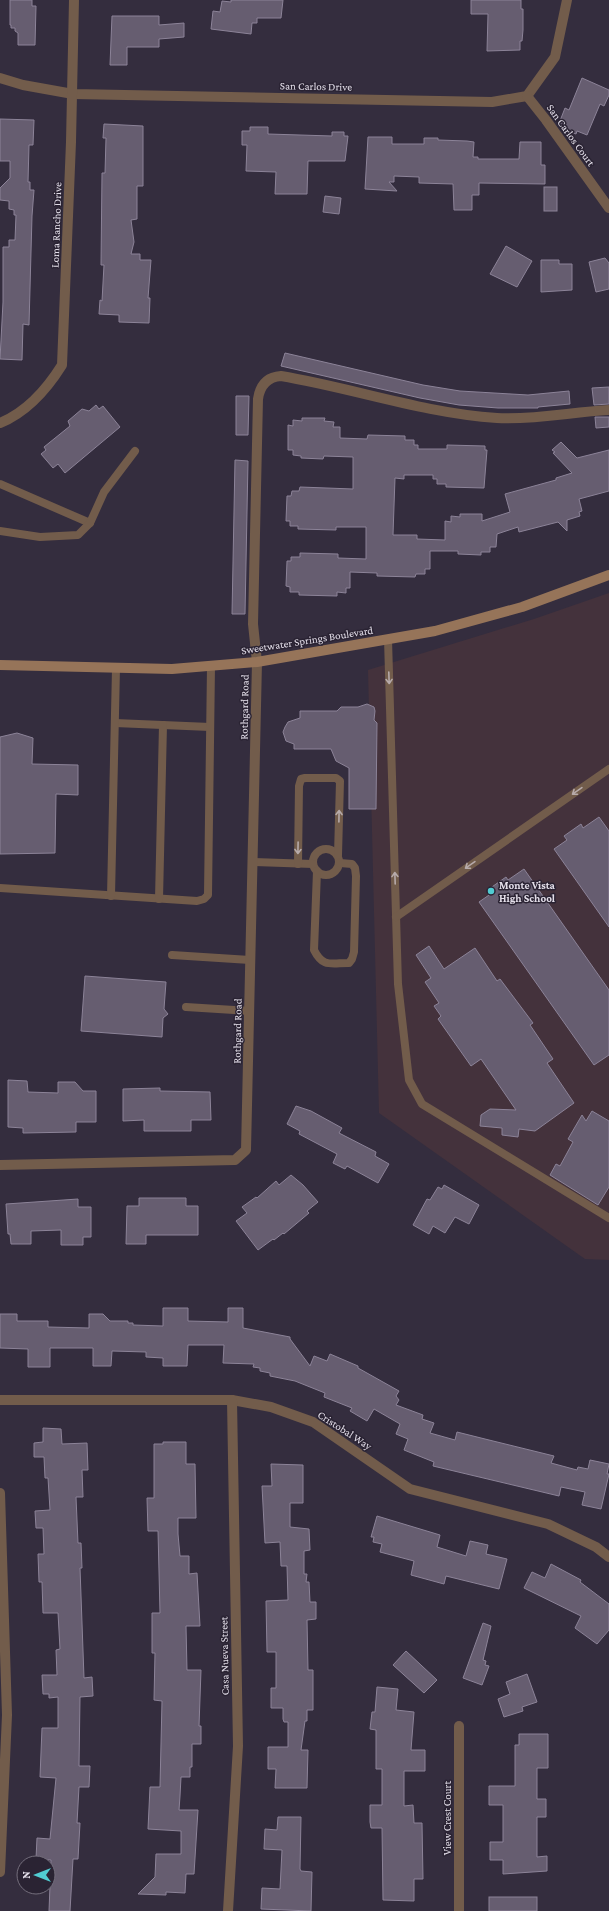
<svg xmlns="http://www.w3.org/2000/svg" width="609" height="1911" font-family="'Crimson Pro',serif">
<rect width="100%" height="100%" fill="#342d3e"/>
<polygon fill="#44323c" points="609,593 609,1260 585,1259 379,1113 368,670 534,619"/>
<g fill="#665d70" stroke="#8c8398">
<polygon points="10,0 32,0 32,6 36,6 35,45 18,45 18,33 15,31 15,28 11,28 11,25 10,25"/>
<polygon points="231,0 283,0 281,18 257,18 257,23 252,23 251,34 211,29 213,11 220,12 222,1 231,2"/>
<polygon points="471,0 521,0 521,9 523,9 523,30 522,41 520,41 520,50 487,51 488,14 471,14"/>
<polygon points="112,16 159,16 159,25 184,23 184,37 159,39 159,47 127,47 127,65 110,65"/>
<polygon points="582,78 609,90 609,95 604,106 600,104 587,135 577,131 576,134 558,126 565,108 569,110"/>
<polygon points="0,119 34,120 33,145 29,145 28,182 30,182 30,190 34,190 32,216 29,325 23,324 22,360 0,359 3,302 3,247 9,247 9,240 15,240 16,215 14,215 14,210 9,209 9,201 0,200 0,188 10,178 10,161 0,161"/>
<polygon points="104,124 143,126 143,186 137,186 137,219 131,220 134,242 131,254 140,254 140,260 151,260 148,298 150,298 149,323 119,322 119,315 99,314 100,300 102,301 104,265 101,265 102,173 105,173 106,138 103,138"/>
<polygon points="250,127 268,127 268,134 332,136 332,132 344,132 344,136 348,136 345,161 308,161 307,194 275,194 276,172 246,171 247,145 242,145 242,131 250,131"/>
<polygon points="368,137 392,137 392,144 424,144 424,138 438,138 438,140 467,141 474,142 473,157 478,157 478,159 519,159 520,142 541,142 541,165 545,165 545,184 479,183 479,195 472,195 472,210 454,210 453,184 419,183 419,177 394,176 394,182 389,182 397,191 365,189"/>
<rect x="544" y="187" width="13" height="24"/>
<polygon points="325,196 341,198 339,214 323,212"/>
<polygon points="506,246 532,261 517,287 490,274"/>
<polygon points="605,258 609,263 609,289 596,292 589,262"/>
<polygon points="541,260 559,260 559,264 572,264 572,290 541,292"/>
<polygon points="285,353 423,385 460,391 528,395 569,391 570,404 538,407 538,408 498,408 459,405 420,398 281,366"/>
<polygon points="609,387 609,404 594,405 592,388"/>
<polygon points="236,396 249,396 248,435 236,435"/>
<polygon points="96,405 99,409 103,406 120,427 65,473 58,464 53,468 41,454 46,450 44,447 70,426 68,421 82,409 89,411"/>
<polygon points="595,417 609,417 609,427 596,428"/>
<polygon points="302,418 325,418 324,421 334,422 333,427 340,427 340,438 367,439 368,435 405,436 405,440 414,440 414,445 418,445 418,449 447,449 447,445 485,446 485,450 487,450 484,488 446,487 446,484 437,484 437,479 433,479 433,475 404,475 404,479 395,478 393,535 417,535 417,539 445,540 445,521 451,522 451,516 460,517 460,514 482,514 482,521 510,512 505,494 556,480 556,478 572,473 553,453 555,452 552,450 561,442 577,458 609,450 609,491 579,499 582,511 579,512 580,516 567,520 567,531 558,522 519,532 518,527 497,534 496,547 490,547 490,552 481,552 481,555 458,554 458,551 430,551 430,569 425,569 425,574 416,574 415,577 377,576 377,573 350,572 350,588 346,588 346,593 337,592 337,596 299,595 299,592 290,592 290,587 286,586 287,561 291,561 291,557 300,557 300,553 338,554 338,558 366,559 366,527 336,527 336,530 298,529 298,526 290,526 290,521 286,521 287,496 291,496 292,491 299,491 300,487 353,489 353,457 324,456 323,459 301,458 301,456 293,455 293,450 288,450 288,425 293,426 293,420 302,421"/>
<polygon points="235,460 248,461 245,614 232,614"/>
<polygon points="367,704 374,707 375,711 374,720 377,723 376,809 349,809 349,768 336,761 331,749 294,749 294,744 286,741 283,732 285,727 288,722 300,718 300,711 337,711 341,707 358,707"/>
<polygon points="17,733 33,738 32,764 78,765 78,795 56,794 55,853 0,854 0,737"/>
<polygon points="599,817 609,831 609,927 554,849 567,840 564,836 581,824 583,828"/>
<polygon points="524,869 609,990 609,1055 594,1065 479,902 492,893 489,889 506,877 508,880"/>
<polygon points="429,946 444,969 475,948 497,981 500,979 533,1023 530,1025 553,1059 547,1063 574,1103 535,1131 519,1129 518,1137 502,1135 502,1128 480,1126 481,1115 490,1109 516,1110 481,1059 471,1066 438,1019 441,1016 434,1006 439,1003 425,982 431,978 416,955"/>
<polygon points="85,976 166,982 164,1009 168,1014 163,1018 162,1037 81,1031"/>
<polygon points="8,1080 27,1081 28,1092 58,1093 58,1082 75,1082 83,1091 96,1091 96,1122 76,1122 76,1132 23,1133 23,1128 8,1127"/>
<polygon points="160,1088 160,1091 210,1092 211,1120 191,1120 191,1131 144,1131 144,1120 123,1121 123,1089"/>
<polygon points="296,1106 311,1111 342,1128 339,1133 376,1152 375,1156 389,1164 378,1183 347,1166 345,1169 333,1163 337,1154 299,1134 300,1131 287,1124"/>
<polygon points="592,1111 609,1121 609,1187 598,1205 550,1175 556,1164 560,1166 573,1142 568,1139 582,1115 586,1121"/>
<polygon points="291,1175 303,1185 318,1202 307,1211 309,1213 284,1234 283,1233 274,1240 273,1239 258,1250 236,1221 247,1213 242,1207 256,1197 257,1198 276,1181 279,1185"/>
<polygon points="444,1185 479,1205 469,1224 455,1217 445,1233 433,1226 429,1234 413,1225 427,1199 430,1200 438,1187 442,1189"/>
<polygon points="139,1198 186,1198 186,1206 198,1206 198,1235 146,1235 146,1244 126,1244 127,1206 139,1206"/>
<polygon points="78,1199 78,1207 91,1207 91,1237 83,1237 83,1245 61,1245 61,1230 31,1231 31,1244 11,1244 10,1234 8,1234 6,1204"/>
<polygon points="163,1308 188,1308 188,1321 228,1322 228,1308 243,1308 243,1328 290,1337 290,1339 310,1366 314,1356 327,1361 330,1354 358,1366 358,1368 399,1391 396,1396 399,1400 396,1405 423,1415 422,1419 434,1423 430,1433 455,1440 457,1432 489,1440 554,1456 551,1463 577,1470 578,1467 588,1469 590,1460 609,1464 607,1474 609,1474 601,1509 582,1505 585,1492 561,1487 559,1496 433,1466 434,1462 404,1450 408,1439 396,1434 400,1424 374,1409 367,1421 350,1411 352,1408 324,1397 325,1393 295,1381 270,1376 270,1373 260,1371 260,1368 253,1367 254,1364 223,1363 224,1345 188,1345 187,1366 163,1366 163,1358 146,1357 146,1352 112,1351 111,1366 93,1366 93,1348 50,1348 50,1367 28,1367 28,1349 0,1348 0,1314 17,1314 17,1321 48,1321 48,1327 89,1328 89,1314 103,1314 110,1321 128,1321 128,1323 133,1323 133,1325 163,1326"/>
<polygon points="43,1428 61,1429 62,1444 87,1443 88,1470 82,1470 83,1497 76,1497 78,1543 81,1543 82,1568 80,1568 84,1678 92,1677 93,1696 80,1697 79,1766 90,1766 89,1787 79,1787 77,1823 80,1823 78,1859 73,1859 70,1911 49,1911 51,1860 36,1859 37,1838 50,1839 56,1778 40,1777 42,1728 58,1728 58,1697 49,1698 49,1694 43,1694 42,1675 57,1675 56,1650 60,1649 58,1613 43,1613 42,1582 39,1582 38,1554 44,1554 43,1528 36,1528 35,1511 50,1510 48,1478 45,1478 44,1457 34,1457 34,1443 43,1442"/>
<polygon points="163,1442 186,1442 186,1464 195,1464 196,1518 178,1518 178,1534 180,1556 189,1556 189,1574 197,1573 200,1626 186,1626 187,1670 201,1670 199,1726 201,1726 201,1744 192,1744 192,1767 190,1767 190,1777 181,1777 180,1796 179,1810 198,1810 194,1874 186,1874 185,1893 166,1892 166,1895 138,1894 155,1877 156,1854 181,1854 181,1831 148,1829 150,1787 160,1787 162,1701 154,1700 155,1653 152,1653 152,1613 160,1613 158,1531 148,1531 147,1498 154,1498 154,1444 163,1444"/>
<polygon points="271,1464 303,1465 303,1503 290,1503 290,1527 309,1529 310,1550 304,1551 304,1574 307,1574 306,1582 309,1582 310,1602 316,1602 316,1619 307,1620 308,1670 313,1670 313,1710 307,1710 307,1721 305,1721 301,1750 308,1750 307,1788 275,1788 276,1769 268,1769 268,1747 288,1747 288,1722 284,1722 283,1719 283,1708 271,1708 271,1688 276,1688 276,1652 267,1652 266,1601 288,1600 287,1566 281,1566 280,1542 265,1543 262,1486 272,1486"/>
<polygon points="377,1516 440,1535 437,1547 466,1556 470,1541 488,1545 486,1554 507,1559 499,1589 446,1576 444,1584 411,1575 414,1561 380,1552 382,1544 373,1542 374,1537 371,1537"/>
<polygon points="551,1564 581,1580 580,1582 609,1604 609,1630 597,1644 575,1628 581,1616 524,1588 532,1572 545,1578"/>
<polygon points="483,1623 491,1626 483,1660 486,1661 485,1665 489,1666 482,1685 463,1678"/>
<polygon points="406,1651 437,1680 424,1693 393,1665"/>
<polygon points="527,1674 537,1702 522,1707 523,1711 504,1717 498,1699 510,1694 506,1682"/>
<polygon points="377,1687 398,1689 396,1710 414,1712 411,1750 425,1750 425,1771 404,1771 404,1806 413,1805 414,1823 422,1823 423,1879 414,1879 414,1901 383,1900 382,1828 371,1828 370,1822 370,1805 382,1805 382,1769 376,1769 376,1730 370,1729 372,1712 375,1712"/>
<polygon points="519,1734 548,1734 548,1768 537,1768 537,1799 546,1799 546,1817 537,1817 537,1857 547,1856 547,1871 503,1874 503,1860 490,1860 490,1842 503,1842 503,1805 489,1805 489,1786 515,1786 515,1745 519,1745"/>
<polygon points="278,1817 301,1817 300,1869 301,1871 312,1872 311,1911 261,1909 262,1888 280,1889 282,1850 264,1849 265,1829 277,1830"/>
<rect x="489" y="1897" width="48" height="14"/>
</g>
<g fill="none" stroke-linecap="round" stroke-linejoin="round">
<g stroke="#725c4b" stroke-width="8">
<polyline points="0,484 90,523"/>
<polyline points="0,531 40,537 78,535 90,523 104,492 135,451"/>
<polyline points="388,639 398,984 409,1080 422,1104 609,1218"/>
<polyline points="115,723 210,727"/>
<circle cx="326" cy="862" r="13"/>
<polyline points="252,862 313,864"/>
<polyline points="298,864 299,786 301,779 305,778 336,778 340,781 338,855"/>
<path d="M317,871L314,950C323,968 331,963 349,963L352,959L354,952L356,876L355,868L352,864L340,863"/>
<polyline points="0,888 197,901 204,899 208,895 211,666"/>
<polyline points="111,896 116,668"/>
<polyline points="159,899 163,725"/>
<polyline points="396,917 609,769"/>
<polyline points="172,955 250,960"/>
<polyline points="186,1007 250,1011"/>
</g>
<g stroke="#725c4b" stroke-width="10">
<polyline points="0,78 23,85 73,94 492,102 527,96 555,57 567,0"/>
<polyline points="527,96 546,120 609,208"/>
<path d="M0,423C27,412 47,389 62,365L71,142L74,0"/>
<path d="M0,1165L235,1160L246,1150L257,662L253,624L258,399C260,385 267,377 281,376C353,388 423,413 497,418C536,420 571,412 609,410"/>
<polyline points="0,1400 232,1400 271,1407 313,1422 410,1489 548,1524 596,1547 609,1557"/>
<polyline points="0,1493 7,1715 0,1872"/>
<polyline points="228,1911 238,1746 232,1400"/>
<polyline points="459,1911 459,1726"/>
</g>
<polyline stroke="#967459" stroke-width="10" points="0,665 172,669 257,662 435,631 522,607 609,575"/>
</g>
<defs><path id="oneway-shaft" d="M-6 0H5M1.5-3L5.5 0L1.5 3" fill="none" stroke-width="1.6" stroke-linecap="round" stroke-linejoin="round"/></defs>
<g stroke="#b6aaaa">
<use href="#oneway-shaft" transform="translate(389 678) rotate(88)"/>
<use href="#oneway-shaft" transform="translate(577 791) rotate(145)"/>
<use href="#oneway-shaft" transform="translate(339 816) rotate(-89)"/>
<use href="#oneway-shaft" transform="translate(298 848) rotate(91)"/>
<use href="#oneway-shaft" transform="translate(470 865) rotate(145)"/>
<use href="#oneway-shaft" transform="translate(395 878) rotate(-92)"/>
</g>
<circle fill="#51ccd2" stroke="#2a2333" stroke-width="1.5" cx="491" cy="891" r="4"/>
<g text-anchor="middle" stroke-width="3" stroke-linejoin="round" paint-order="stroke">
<g font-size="11" fill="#e3dee9" stroke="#2a2333">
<text transform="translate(316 86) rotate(1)" y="4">San Carlos Drive</text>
<text transform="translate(571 135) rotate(54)" y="4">San Carlos Court</text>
<text transform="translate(56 225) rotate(-88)" y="4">Loma Rancho Drive</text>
<text transform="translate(307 640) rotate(-9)" y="4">Sweetwater Springs Boulevard</text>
<text transform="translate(244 707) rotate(-89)" y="4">Rothgard Road</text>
<text transform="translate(237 1031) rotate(-89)" y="4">Rothgard Road</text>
<text transform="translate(345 1430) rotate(33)" y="4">Cristobal Way</text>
<text transform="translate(224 1656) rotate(-91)" y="4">Casa Nueva Street</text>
<text transform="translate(447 1818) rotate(-90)" y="4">View Crest Court</text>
</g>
<g font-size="11" font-weight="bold" fill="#e3dee9" stroke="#2a2333" text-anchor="start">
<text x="499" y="889">Monte Vista<tspan x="499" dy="13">High School</tspan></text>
</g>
</g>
<g transform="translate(36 1875) rotate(270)"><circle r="19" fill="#2a2333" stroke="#746e7c"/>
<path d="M0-3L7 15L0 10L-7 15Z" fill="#51ccd2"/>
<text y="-6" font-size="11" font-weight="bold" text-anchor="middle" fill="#e3dee9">N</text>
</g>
</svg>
